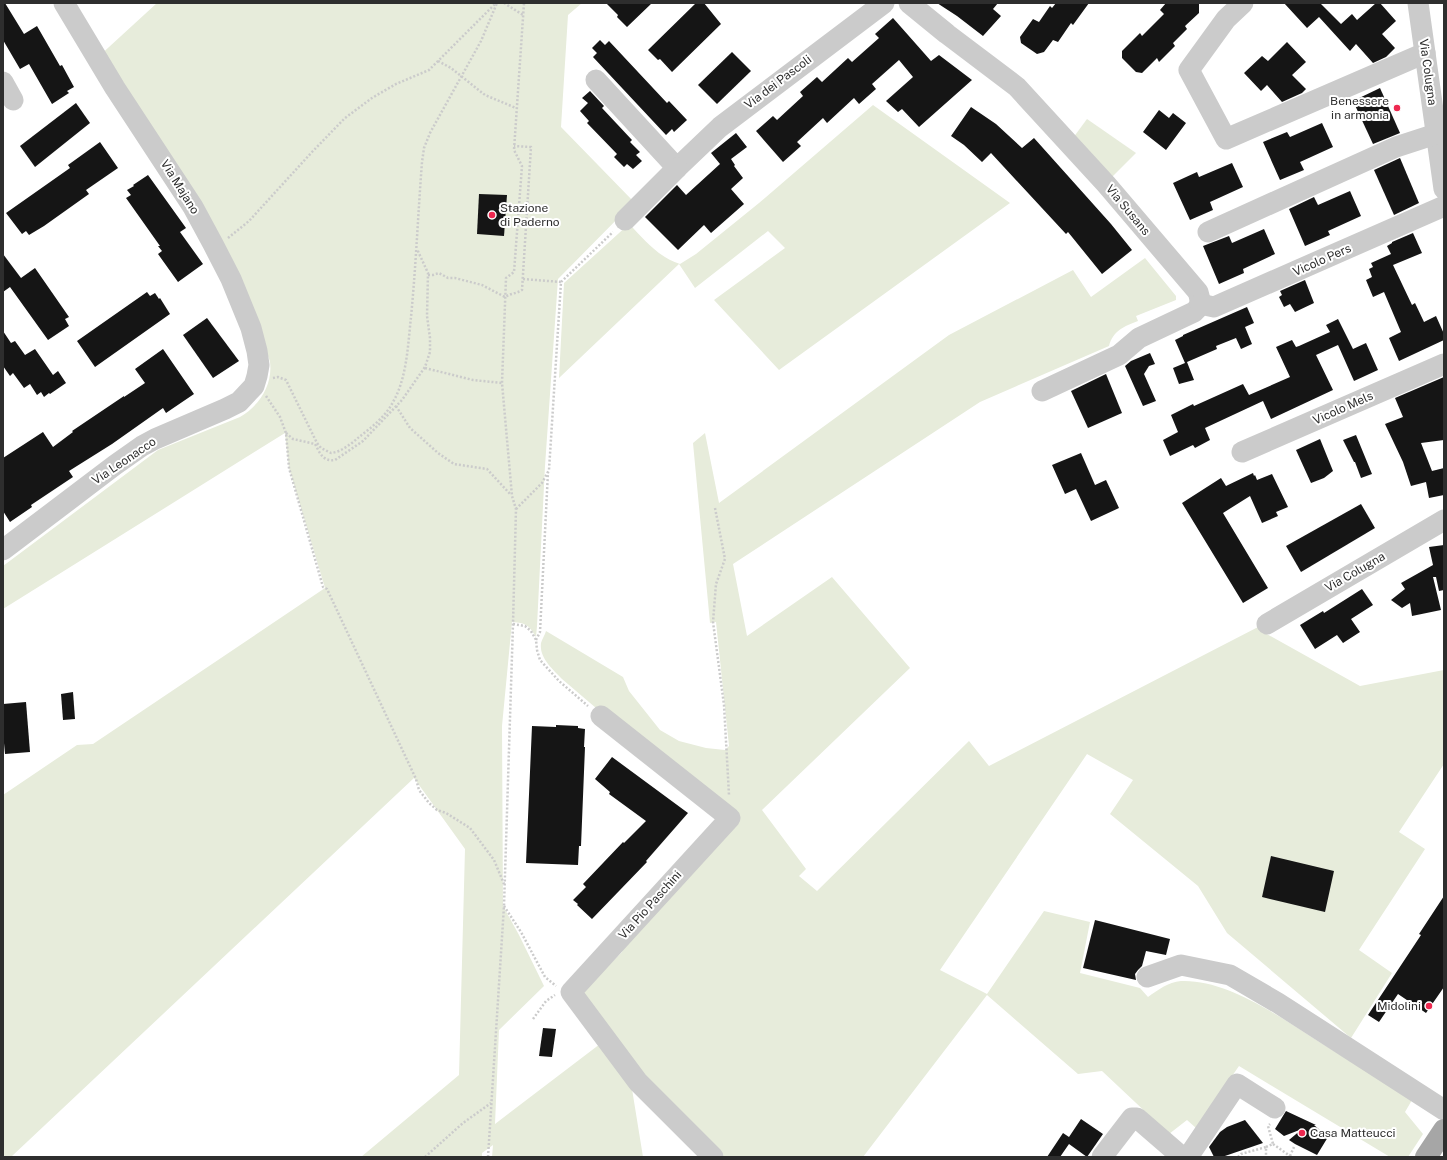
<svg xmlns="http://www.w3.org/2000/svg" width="1447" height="1160" font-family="'Public Sans',sans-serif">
<rect width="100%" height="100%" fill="#fff"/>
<g fill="#e7ecdb">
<path d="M157,3H582L568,15L561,127L634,202L558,279L545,466L537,626L536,637C529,625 526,623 512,622L502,726L503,906L519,935L544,986L499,1030L495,1124L600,1044L632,1089L643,1157H492L493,1145L482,1153V1157H361L459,1075L465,849L414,778L11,1157H3V795L77,745L93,744L325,588L289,468L285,433L3,609V566L158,450L240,417C259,406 273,385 270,362C269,357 265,350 263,345L97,58Z"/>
<path d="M873,105L1010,203L779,370L714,300L785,248L768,231L695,288L679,264L559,378L564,283L629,224C645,240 658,257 680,264L696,254L759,203Z"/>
<polygon points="1087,119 1136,153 1109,180 1073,138"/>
<path d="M1145,258L1176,296V300L1136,316L1138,321C1124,326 1113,331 1109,346L980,402L733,564L747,636L832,577L910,668L762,810L806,869L799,876L817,891L969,741L989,766L1260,626L1265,633L1360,686L1444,670V764L1399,832L1425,849L1359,950L1392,973L1351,1038L1227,933L1198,886L1110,814L1133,780L1087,754L940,970L987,994L1044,911L1090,922L1080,973L1140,988L1148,997C1158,990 1168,982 1181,981C1228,979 1283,1019 1321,1043C1352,1062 1382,1081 1412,1100L1405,1112L1423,1134L1408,1157H1390L1239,1066L1196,1128L1187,1120L1169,1134L1102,1071L1078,1074L987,995L863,1157H719L642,1078L582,992L622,952L626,939L732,824L562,679C553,669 539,658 541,643C542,639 545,635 546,631L623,677L629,691L660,730L679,741L706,748L725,750L729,746L716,622L710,623L693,443L705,433L719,503L949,335L1073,270L1091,297Z"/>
</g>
<g fill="#151515">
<polygon points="3,3 5,3 24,34 37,26 60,66 62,65 74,87 67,91 69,93 52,104 29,64 20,69 3,40"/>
<polygon points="606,3 652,3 627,27 617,17 618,15"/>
<polygon points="696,3 704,3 721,24 672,72 660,59 658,60 648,50"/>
<polygon points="937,3 998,3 993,9 1001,16 983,36 957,16"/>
<polygon points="1056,3 1089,3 1073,25 1071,23 1058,42 1053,40 1044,52 1037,54 1021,43 1020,37 1033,19 1039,22 1050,6 1052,8"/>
<polygon points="1166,3 1199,3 1199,13 1185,26 1187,29 1173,43 1175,46 1159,62 1157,58 1142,73 1136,72 1122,58 1122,51 1140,33 1142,36 1164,14 1160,10"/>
<polygon points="1284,3 1320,3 1341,24 1352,14 1357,20 1376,3 1380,3 1396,21 1382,34 1395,48 1386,57 1373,63 1356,44 1350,51 1319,17 1307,28"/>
<polygon points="893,18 931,61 939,55 972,80 919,127 902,109 898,112 886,101 913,77 899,60 872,84 876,89 859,104 854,98 827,123 823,118 797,142 801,146 783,162 756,131 773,116 777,120 803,96 800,92 817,77 822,82 848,58 852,62 879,38 875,34"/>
<polygon points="600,40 605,45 609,41 667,103 669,101 687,120 674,132 672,129 666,135 593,57 597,53 592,48"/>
<polygon points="1287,42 1306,62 1292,75 1306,89 1302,93 1282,102 1267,85 1261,91 1244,73 1262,56 1268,61"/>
<polygon points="732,52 751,71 717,104 698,85"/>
<polygon points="1380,88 1400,133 1373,144 1353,101"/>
<polygon points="590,91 604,106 602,108 632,140 630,142 640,152 636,155 642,161 633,169 627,164 624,167 614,157 617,154 587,123 589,121 580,111 588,103 582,98"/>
<polygon points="76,103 90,123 35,167 20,146"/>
<polygon points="971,107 996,124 1022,148 1034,138 1111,224 1132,250 1102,274 1068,232 1066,234 991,153 982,162 964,145 951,136"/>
<polygon points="1159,110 1169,118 1173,113 1186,123 1166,150 1143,132"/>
<polygon points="1322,123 1333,147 1300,162 1304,170 1280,180 1263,142 1287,132 1290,137"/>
<polygon points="736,133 747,147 731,159 735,165 734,166 743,178 731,189 744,204 711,233 704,225 678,250 645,217 677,185 686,195 720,164 711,153"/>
<polygon points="100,142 118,168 86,190 89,194 44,226 29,235 26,231 22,234 6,213 70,168 68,165"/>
<polygon points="1400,158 1419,203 1394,215 1374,170"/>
<polygon points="1232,163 1243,187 1210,202 1213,210 1190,220 1173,183 1197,172 1199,177"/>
<polygon points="148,175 186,228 180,232 203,264 178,282 158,254 162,251 158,246 160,246 126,198 131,195 127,190 134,186 133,185"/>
<polygon points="1350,191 1361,216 1328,231 1330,235 1305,246 1289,209 1314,197 1318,205"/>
<polygon points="479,194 507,195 504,236 477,234"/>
<polygon points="1264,229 1275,254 1243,269 1244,273 1219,284 1203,246 1229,236 1232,243"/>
<polygon points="1413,233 1422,253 1393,265 1412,305 1415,303 1424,322 1436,316 1444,334 1444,340 1399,361 1389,338 1401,332 1384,292 1373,297 1366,280 1372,277 1369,269 1373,267 1371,263 1391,254 1387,246 1392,243 1392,242"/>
<polygon points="3,254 21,278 35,268 69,317 65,319 69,326 48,340 10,287 3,292"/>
<polygon points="1305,280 1314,303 1295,312 1290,304 1284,307 1279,297 1282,295 1280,291"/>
<polygon points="147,292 150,296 155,293 159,299 160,298 170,314 95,367 77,341"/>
<polygon points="1247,307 1254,323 1245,327 1252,344 1241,349 1236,338 1216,346 1217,349 1187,362 1194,380 1179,384 1173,368 1185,363 1175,340 1183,336 1183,335"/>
<polygon points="207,318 239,361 213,378 183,335"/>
<polygon points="1338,319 1353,349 1366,343 1378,370 1354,381 1338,345 1316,355 1333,390 1271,419 1263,401 1205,428 1210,440 1195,448 1193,445 1170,456 1163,440 1178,432 1171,415 1193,404 1194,406 1243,384 1249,395 1290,377 1276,347 1292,340 1296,347 1299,346 1330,332 1326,325"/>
<polygon points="3,331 11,343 15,341 25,355 35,349 53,375 58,371 66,383 50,394 49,393 44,397 41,392 37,395 30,384 24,388 13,373 10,376 3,366"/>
<polygon points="163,349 194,394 166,413 163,408 112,444 69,471 73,477 31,505 32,507 10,522 3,511 3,458 43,432 53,447 73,432 72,431 124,396 124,397 145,383 135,369"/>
<polygon points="1150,353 1155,364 1149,366 1144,374 1156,401 1143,406 1125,366 1131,361"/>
<polygon points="1106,374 1122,413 1088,428 1071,391"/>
<polygon points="1444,377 1444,440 1421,443 1432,471 1444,468 1444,495 1429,498 1426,482 1411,486 1403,462 1385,424 1403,417 1395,398"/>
<polygon points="1356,435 1372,474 1361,478 1355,462 1354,462 1343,440"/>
<polygon points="1320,439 1333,471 1324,478 1311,483 1296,450"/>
<polygon points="1081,453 1095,485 1106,480 1119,508 1091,521 1076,489 1065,494 1052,465"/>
<polygon points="1253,473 1254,476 1255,475 1257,480 1272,474 1288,507 1276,512 1278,516 1262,523 1250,496 1223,513 1268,588 1243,603 1182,503 1221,478 1226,486"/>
<polygon points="1361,504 1375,528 1301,572 1286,546"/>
<polygon points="1444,545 1444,590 1439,591 1436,577 1433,577 1441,610 1412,616 1410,603 1402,608 1391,600 1405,589 1401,583 1433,565 1429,547"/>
<polygon points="1362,589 1373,605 1351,619 1360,632 1343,643 1337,635 1315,649 1300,625 1323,611 1324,613"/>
<polygon points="73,692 75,719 63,720 61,694"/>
<polygon points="26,702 30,752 5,754 3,732 3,704"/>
<polygon points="556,725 578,726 578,728 585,729 584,747 585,747 581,846 579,846 578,865 526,863 532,726 556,727"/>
<polygon points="612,757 688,813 646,861 647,862 592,919 577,905 578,904 573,900 586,887 583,884 623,842 624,843 646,821 609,794 610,792 595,779"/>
<polygon points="1271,856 1334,871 1325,912 1262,897"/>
<polygon points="1444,896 1444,987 1426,1013 1398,994 1379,1022 1368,1015 1421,935 1419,934"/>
<polygon points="1095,920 1170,939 1166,955 1146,951 1142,966 1138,970 1135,974 1136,980 1083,968"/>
<polygon points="543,1028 556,1029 552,1057 539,1056"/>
<polygon points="1286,1111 1316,1125 1314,1125 1328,1137 1317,1155 1295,1144 1289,1140 1302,1129 1284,1136 1275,1129"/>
<polygon points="1081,1119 1103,1134 1087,1157 1069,1144 1060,1157 1047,1157 1063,1133 1069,1137"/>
<polygon points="1245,1120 1263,1143 1222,1157 1214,1157 1209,1147 1220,1132 1227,1127"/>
</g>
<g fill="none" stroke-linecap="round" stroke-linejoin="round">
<g stroke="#cbcbcb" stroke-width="2.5" stroke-dasharray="2 2" stroke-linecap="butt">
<polyline points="504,3 523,15"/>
<polyline points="438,61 451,68 485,95 516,108"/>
<polyline points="228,238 249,221 312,152 345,118 372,98 396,84 429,70 496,3"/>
<path d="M428,275H433L439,273L448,278H455L482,285L505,297C511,293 516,294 522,290L531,147L514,146"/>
<polyline points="523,279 561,282"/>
<polyline points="425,368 473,380 502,383"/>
<path d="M273,378L278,377L286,380L317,443L321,448L331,453C341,452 351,444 359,437C371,428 386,416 393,402C407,378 408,344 411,317C416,265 418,214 422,162L424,148L430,133L481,41L497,3"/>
<polyline points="266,396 280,417 286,433 289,468 323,587 327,589 416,779 419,790 429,803 437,810 446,813 470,828 494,860 504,884"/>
<polyline points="396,406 410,428 438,453 454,464 487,469 511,495"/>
<path d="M286,433L293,439L315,444C320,453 323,462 335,460L363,441L402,400L425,367L430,352V338L427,316L428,273L417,249"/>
<polyline points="715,508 725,559 716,584 713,622 724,705 729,795"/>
<polyline points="516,509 542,483 549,470 561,282 613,232"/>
<polyline points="513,624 525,626 531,631 536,640 537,650 540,660 559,681 588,706"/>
<polyline points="536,640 540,632 548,472"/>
<polyline points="504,906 521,932 545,977 556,986"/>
<polyline points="533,1019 546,1001 555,995"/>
<polyline points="1273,1144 1290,1156 1289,1157"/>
<polyline points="1266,1147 1273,1144 1268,1126 1270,1124"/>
<polyline points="1290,1156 1294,1147"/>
<polyline points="425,1157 463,1123 491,1103"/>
<polyline points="488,1157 504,906 513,624 516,509 512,496 502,383 506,278 514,272 522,166 514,150 524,3"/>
<polyline points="1238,1157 1241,1154 1266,1147 1266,1155"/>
</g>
<g stroke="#cbcbcb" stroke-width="21">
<path d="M909,3L947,34L1017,87L1106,184L1198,292C1201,301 1201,306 1194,312L1139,338L1119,355L1042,391"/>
<polyline points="1243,3 1226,19 1189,70 1226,139 1425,53"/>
<polyline points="1418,3 1444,189"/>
<polyline points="596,80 677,168 720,127 884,3"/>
<polyline points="3,82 13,100"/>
<polyline points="625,220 677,168"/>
<polyline points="1208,232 1396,147 1436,134"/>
<polyline points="1200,304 1214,307 1444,206"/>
<polyline points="1242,452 1444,364"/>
<polyline points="3,550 115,465 142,446 155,439 225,409 239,402 254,386 257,376 259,365 257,351 251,328 231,279 213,244 193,207 115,88 64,3"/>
<polyline points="1267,624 1444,520"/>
<polyline points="601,716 730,818 571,992 638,1082 713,1157"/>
<polyline points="1147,977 1181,965 1230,975 1278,1003 1444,1110"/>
<polyline points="1102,1157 1132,1118 1137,1118 1182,1157"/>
<polyline points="1188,1157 1237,1084 1275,1108"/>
</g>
<polyline stroke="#a6a6a6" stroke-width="22" points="1426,1157 1444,1130"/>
</g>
<g fill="#ee2850" stroke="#fff" stroke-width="1.5">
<circle cx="1397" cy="108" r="4"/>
<circle cx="492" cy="215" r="4"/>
<circle cx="1429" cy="1006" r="4"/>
<circle cx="1302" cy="1133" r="4"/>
</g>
<g text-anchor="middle" stroke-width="4" stroke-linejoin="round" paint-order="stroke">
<g font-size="12" fill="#2e2e2e" stroke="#fff">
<text transform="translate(1428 72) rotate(82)" y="4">Via Colugna</text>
<text transform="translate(778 82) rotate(-37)" y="4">Via dei Pascoli</text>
<text transform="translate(180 187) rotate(58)" y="4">Via Majano</text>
<text transform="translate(1128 210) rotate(50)" y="4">Via Susans</text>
<text transform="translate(1322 260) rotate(-24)" y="4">Vicolo Pers</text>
<text transform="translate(1343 408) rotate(-24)" y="4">Vicolo Mels</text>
<text transform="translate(124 461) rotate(-34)" y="4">Via Leonacco</text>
<text transform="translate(1355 572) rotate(-30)" y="4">Via Colugna</text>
<text transform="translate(650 905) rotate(-48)" y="4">Via Pio Paschini</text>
</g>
<g font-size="12" fill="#2e2e2e" stroke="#fff" text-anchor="end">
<text x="1389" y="105">Benessere<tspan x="1389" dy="14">in armonia</tspan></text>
<text x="500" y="212" text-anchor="start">Stazione<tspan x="500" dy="14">di Paderno</tspan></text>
<text x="1421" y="1010">Midolini</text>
<text x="1310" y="1137" text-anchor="start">Casa Matteucci</text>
</g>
</g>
<rect width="1447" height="1160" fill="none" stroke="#2e2e2e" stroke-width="8"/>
</svg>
